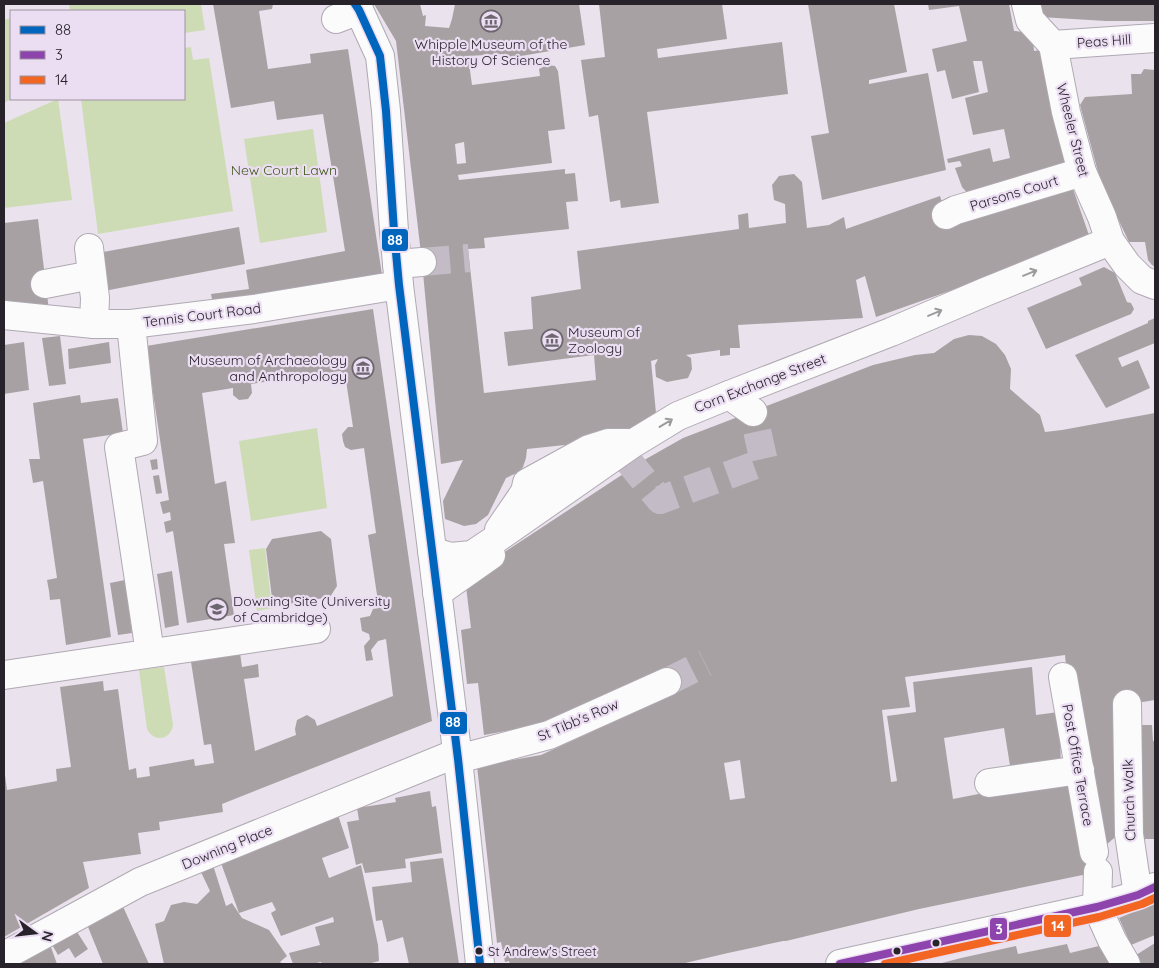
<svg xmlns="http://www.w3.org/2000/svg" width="1159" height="968" font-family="Quicksand,sans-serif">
<rect width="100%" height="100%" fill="#eae2ed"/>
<g fill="#cddcb4">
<polygon points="69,4 201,4 205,30 184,33 184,11 70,11"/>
<polygon points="11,18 11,99 4,103 4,20"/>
<polygon points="191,47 193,60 209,58 233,211 98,234 81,99 184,99 184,48"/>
<polygon points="58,99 72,200 4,208 4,123"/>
<polygon points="313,129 327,232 260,243 244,139"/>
<polygon points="317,428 327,508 251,521 239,441"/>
<polygon points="265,548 272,608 257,611 249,550"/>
<path d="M164,667L173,725C171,740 154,743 147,729L139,670Z"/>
</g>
<g fill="#a8a1a3" fill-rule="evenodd">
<polygon points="213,4 273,4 272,9 259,11 268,69 311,63 310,54 348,49 382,275 213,304 211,294 249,289 246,270 345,251 323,114 277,120 274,101 231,108"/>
<path d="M374,4H420L423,16L426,15L425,26L449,28L452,19L455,4H579L585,45L503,59V54L468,56L472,85L540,76L539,69L547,65L555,66L558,71L565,129L548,131L552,163L458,175L459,180L565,169V174L575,173L578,201L566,202L569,229L484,238L485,248L468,249L484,393L596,380L594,355L508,366L504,332L533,329L531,297L581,289L577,251L739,229L738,215L748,213L749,228L786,223L785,204L774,200L772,185L779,176L794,174L802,182L807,228L829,225L844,217L846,229L940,196L946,215L1050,187L1053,196L1073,189L1091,241L876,317L865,276L856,280L863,318L738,325L740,348H730V355L720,356V350L686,355L691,358L692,369L688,378L667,382L656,377L655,365L658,359L651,361L656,413L612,440L527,449L526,458L523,467L519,472L506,478L488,515L476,524L464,526L445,519L443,501L463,460L441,464L422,262L396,41ZM464,142L466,163L457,164L455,144Z"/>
<polygon points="599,4 722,4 727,39 657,49 658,58 782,42 788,94 647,112 659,203 621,208 620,200 610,202 598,115 589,117 581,60 605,57"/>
<polygon points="808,4 894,4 907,72 869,80 869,84 928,73 946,170 822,200 811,136 829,133"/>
<polygon points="928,4 1009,4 1014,31 1025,32 1033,39 1034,51 1040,50 1068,168 969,195 962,187 955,168 962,166 960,161 948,163 947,159 990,148 993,162 1010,158 1004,129 973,135 965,98 988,92 982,61 973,61 979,92 952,99 945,70 937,72 932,49 967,41 959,6 929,10"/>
<polygon points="1034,4 1155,4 1155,21 1106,21 1040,17"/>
<polygon points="1144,69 1155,70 1155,267 1152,265 1148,260 1145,242 1129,242 1101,183 1080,105 1085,97 1132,94 1131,74 1141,74"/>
<polygon points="38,219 49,311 4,306 4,223"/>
<polygon points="239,227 245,264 104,291 98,253"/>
<polygon points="1104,267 1115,273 1127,302 1131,303 1134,309 1131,314 1046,349 1027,308 1082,285 1079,278"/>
<polygon points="373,309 432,721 222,804 223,812 159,822 160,830 138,833 141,854 83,862 89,888 4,937 4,776 5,775 7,790 57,781 56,769 71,767 60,687 103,681 104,691 118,689 129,770 136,768 137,778 150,776 149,767 194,759 195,766 214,763 211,744 204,745 191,662 240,653 242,667 258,664 259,677 244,679 255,751 296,735 295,729 297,720 307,715 315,720 317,726 393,696 386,639 378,641 371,650 373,660 366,661 364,646 370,639 369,634 362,631 360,618 370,616 373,609 379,608 368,535 376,533 364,448 351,450 345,447 343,441 342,434 348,427 353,427 345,374 340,371 251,384 252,393 248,399 239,400 233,395 233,388 202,393 215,484 226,481 235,543 224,544 234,615 187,623 173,531 166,533 164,522 171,520 170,512 163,514 160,502 169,500 146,346"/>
<polygon points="1155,318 1155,343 1118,358 1122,367 1138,360 1150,388 1106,408 1075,355 1148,323 1148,321"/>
<path d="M969,335L982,336L996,344L1005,355L1011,369L1010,389L1040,415L1045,432L1062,430L1155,413V700L1118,706L1120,833L1099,851L1102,871L919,909L786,941H783L728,953L681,964H510L509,961L505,962L501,942L497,943L477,766L541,755L672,695L663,668L539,725L484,735L478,683L467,684L461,630L471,628L465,578L646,459L683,438L873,365L915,355L934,353L954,339ZM1065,655L1077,777L1024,785L953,799L944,738L1004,728L1011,772L1061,765L1059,712L1036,715L1032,667L913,682L916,712L887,716L897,781L891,782L882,710L910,707L905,677ZM740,760L745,798L730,800L724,763Z"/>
<polygon points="60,336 66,384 49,386 42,338"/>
<polygon points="24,342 29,390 4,394 4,345"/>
<polygon points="109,342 111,363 69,369 68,349"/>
<polygon points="80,395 81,403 118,398 123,433 83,439 111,637 66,645 60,599 50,600 49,591 47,580 57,578 43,481 33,483 29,459 40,459 33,403"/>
<polygon points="157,459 158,469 152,470 150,460"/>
<polygon points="159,475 162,493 156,494 153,476"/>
<polygon points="321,531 331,539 337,586 330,597 282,605 272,598 266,549 272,539"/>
<polygon points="172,571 179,625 165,628 157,574"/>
<polygon points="125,580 132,633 118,635 110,583"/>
<polygon points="1132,725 1152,725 1153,741 1155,741 1155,839 1136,839"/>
<polygon points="430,791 432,807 436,806 442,853 405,859 406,868 365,873 362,863 356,865 347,822 359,820 357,808 396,802 395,798"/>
<polygon points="338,815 349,848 322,858 329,878 361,865 378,945 379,961 368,964 322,964 321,962 312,964 293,964 289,953 320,945 315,927 334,922 333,917 281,936 271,913 276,910 272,902 239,913 221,863"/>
<polygon points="443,858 459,964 409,964 403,937 387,942 382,920 376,921 372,887 412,882 410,862"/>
<polygon points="213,865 226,906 232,903 242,918 269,930 287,956 280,962 283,964 164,964 155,924 164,921 171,905 184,902 197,904 210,891 200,870"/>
<polygon points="120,900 149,964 103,964 84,917"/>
<polygon points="1155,903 1155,935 1131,945 1119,918"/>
<polygon points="70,921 88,949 75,958 69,948 58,955 47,936"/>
<polygon points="47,936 57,964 19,964 16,955"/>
<polygon points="1155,943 1155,964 1142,964 1136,955"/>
<polygon points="1067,944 1070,953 1103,945 1112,964 938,964 961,958 1016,946 1018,954"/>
</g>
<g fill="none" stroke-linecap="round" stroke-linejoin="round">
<g stroke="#c3bcc6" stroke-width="28" stroke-dasharray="28 14" stroke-linecap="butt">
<polyline points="422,262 469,258"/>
<polyline points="626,458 660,500 764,462 753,412"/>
<polyline points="667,682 705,663"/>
</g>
<g stroke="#afa9b2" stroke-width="30">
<g id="minor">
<polyline points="355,4 359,10 380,56 386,111 394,231 399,285 458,759 480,964"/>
<polyline points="1026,4 1030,20 1053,45"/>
<polyline points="336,19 359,10"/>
<polyline points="1053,45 1066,112 1082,172 1102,217 1110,241 1127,265 1142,280 1155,285"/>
<polyline points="1053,45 1155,38"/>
<polyline points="946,215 956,210 1082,172"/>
<polyline points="89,248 95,298 94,324"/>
<polyline points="397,264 422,262"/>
<polyline points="45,284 92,275"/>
<polyline points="4,315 94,324 131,324 254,309 399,285"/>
<polyline points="131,324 143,441 119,447 150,653"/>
<polyline points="729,395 753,412"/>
<polyline points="499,530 525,492 527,483 589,449 608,443 627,443"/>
<polyline points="432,551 450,557 472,555 490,543 632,444 678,416 729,395 891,332 985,292 1110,241"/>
<polyline points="437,593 491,555"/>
<polyline points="4,675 316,629"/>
<polyline points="1063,677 1094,852"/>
<polyline points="1127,704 1129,834 1138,895"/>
<polyline points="458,759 549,735 667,682"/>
<polyline points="989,783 1080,770"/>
<polyline points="1098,872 1097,907 1112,940 1126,964"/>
<polyline points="4,956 140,882 457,753"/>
<polyline points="840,964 1097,907 1138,895 1155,887"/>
</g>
</g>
<use href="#minor" stroke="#fcfbfc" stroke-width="28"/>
<g stroke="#ebddf2" stroke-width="11">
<polyline id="bus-1" points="355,4 359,10 380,56 386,111 394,231 399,285 458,759 480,964"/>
</g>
<g stroke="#ebddf2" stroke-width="11">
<polyline id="bus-2" points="840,964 1097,907 1138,895 1155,887"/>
</g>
<g stroke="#ebddf2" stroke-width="11">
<polyline id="bus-3" points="885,964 1099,917 1142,904 1155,898"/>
</g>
<use href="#bus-1" stroke="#0065bd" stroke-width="8"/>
<use href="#bus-2" stroke="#8e44ad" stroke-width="8"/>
<use href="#bus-3" stroke="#f26522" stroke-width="8"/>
</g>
<defs><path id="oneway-shaft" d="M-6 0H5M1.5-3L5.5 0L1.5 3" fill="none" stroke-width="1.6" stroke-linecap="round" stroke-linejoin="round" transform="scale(1.25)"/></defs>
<g stroke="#9d9a9e">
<use href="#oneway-shaft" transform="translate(1030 273) rotate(-22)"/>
<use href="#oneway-shaft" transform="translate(935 313) rotate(-23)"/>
<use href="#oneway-shaft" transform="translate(666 423) rotate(-31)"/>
</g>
<defs>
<g id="museum-ring" transform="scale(1.125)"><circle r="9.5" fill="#ebddf2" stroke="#6c666f" stroke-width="1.5"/><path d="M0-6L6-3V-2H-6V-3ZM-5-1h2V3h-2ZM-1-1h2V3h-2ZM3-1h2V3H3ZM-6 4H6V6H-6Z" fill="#6c666f"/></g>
<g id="university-ring" transform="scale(1.125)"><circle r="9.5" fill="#ebddf2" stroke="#6c666f" stroke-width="1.5"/><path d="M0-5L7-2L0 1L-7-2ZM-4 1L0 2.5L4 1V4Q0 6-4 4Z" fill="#6c666f"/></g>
</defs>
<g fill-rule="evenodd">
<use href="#museum-ring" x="491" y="21"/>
<use href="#museum-ring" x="552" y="340"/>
<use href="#museum-ring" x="363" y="368"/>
<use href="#university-ring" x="217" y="609"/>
</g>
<g fill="#28232b" stroke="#ebddf2" stroke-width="2">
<circle cx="936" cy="943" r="4.5"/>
<circle cx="479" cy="951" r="4.5"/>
<circle cx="897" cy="951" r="4.5"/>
</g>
<g text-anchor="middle" stroke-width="4.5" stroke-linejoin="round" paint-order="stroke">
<g font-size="13" fill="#28232b" stroke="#ebddf2" text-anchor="start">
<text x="488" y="956">St Andrew's Street</text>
</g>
<g font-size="14" fill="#28232b" stroke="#ebddf2">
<text transform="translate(1104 41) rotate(-4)" y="5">Peas Hill</text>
<text transform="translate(1073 130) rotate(76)" y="5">Wheeler Street</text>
<text transform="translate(1014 193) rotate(-17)" y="5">Parsons Court</text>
<text transform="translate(202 315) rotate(-7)" y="5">Tennis Court Road</text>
<text transform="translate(760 383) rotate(-21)" y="5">Corn Exchange Street</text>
<text transform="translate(578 720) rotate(-23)" y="5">St Tibb's Row</text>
<text transform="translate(1078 765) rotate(80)" y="5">Post Office Terrace</text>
<text transform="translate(1129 800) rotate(-92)" y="5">Church Walk</text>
<text transform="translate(227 847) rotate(-22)" y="5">Downing Place</text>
</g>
<g font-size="14" fill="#28232b" stroke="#ebddf2" text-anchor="start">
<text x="491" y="49" text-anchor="middle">Whipple Museum of the<tspan x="491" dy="16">History Of Science</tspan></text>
<text x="568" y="337">Museum of<tspan x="568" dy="16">Zoology</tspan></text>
<text x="347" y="365" text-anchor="end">Museum of Archaeology<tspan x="347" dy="16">and Anthropology</tspan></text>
<text x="233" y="606">Downing Site (University<tspan x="233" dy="16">of Cambridge)</tspan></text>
</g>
<g font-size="14" fill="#41581a" stroke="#ebddf2">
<text x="284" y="175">New Court Lawn</text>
</g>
</g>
<g stroke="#ebddf2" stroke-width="2">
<rect x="381" y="228" width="28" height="24" rx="5" fill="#0065bd"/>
<rect x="439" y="711" width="29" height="24" rx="5" fill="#0065bd"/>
<rect x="1043" y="914" width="29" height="24" rx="5" fill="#f26522"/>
<rect x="989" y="917" width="19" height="24" rx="5" fill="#8e44ad"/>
</g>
<g font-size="14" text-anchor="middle" font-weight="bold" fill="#fff">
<text x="395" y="245">88</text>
<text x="453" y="727">88</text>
<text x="1058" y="931">14</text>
<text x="999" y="934">3</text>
</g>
<rect width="1159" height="968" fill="none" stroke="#28232b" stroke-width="10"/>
<rect x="10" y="10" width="175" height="90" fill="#ebddf2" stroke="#9d93a2"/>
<rect x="20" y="26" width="25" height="8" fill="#0065bd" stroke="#9d93a2"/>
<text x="55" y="35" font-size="15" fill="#28232b">88</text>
<rect x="20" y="51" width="25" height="8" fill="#8e44ad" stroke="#9d93a2"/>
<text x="55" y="60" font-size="15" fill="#28232b">3</text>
<rect x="20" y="76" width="25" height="8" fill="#f26522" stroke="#9d93a2"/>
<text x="55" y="85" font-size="15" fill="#28232b">14</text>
<g transform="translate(35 933) rotate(105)" stroke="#ebddf2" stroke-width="4" paint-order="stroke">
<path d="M0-4L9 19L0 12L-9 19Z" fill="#28232b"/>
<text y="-8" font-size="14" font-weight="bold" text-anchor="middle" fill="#28232b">N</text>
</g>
</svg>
